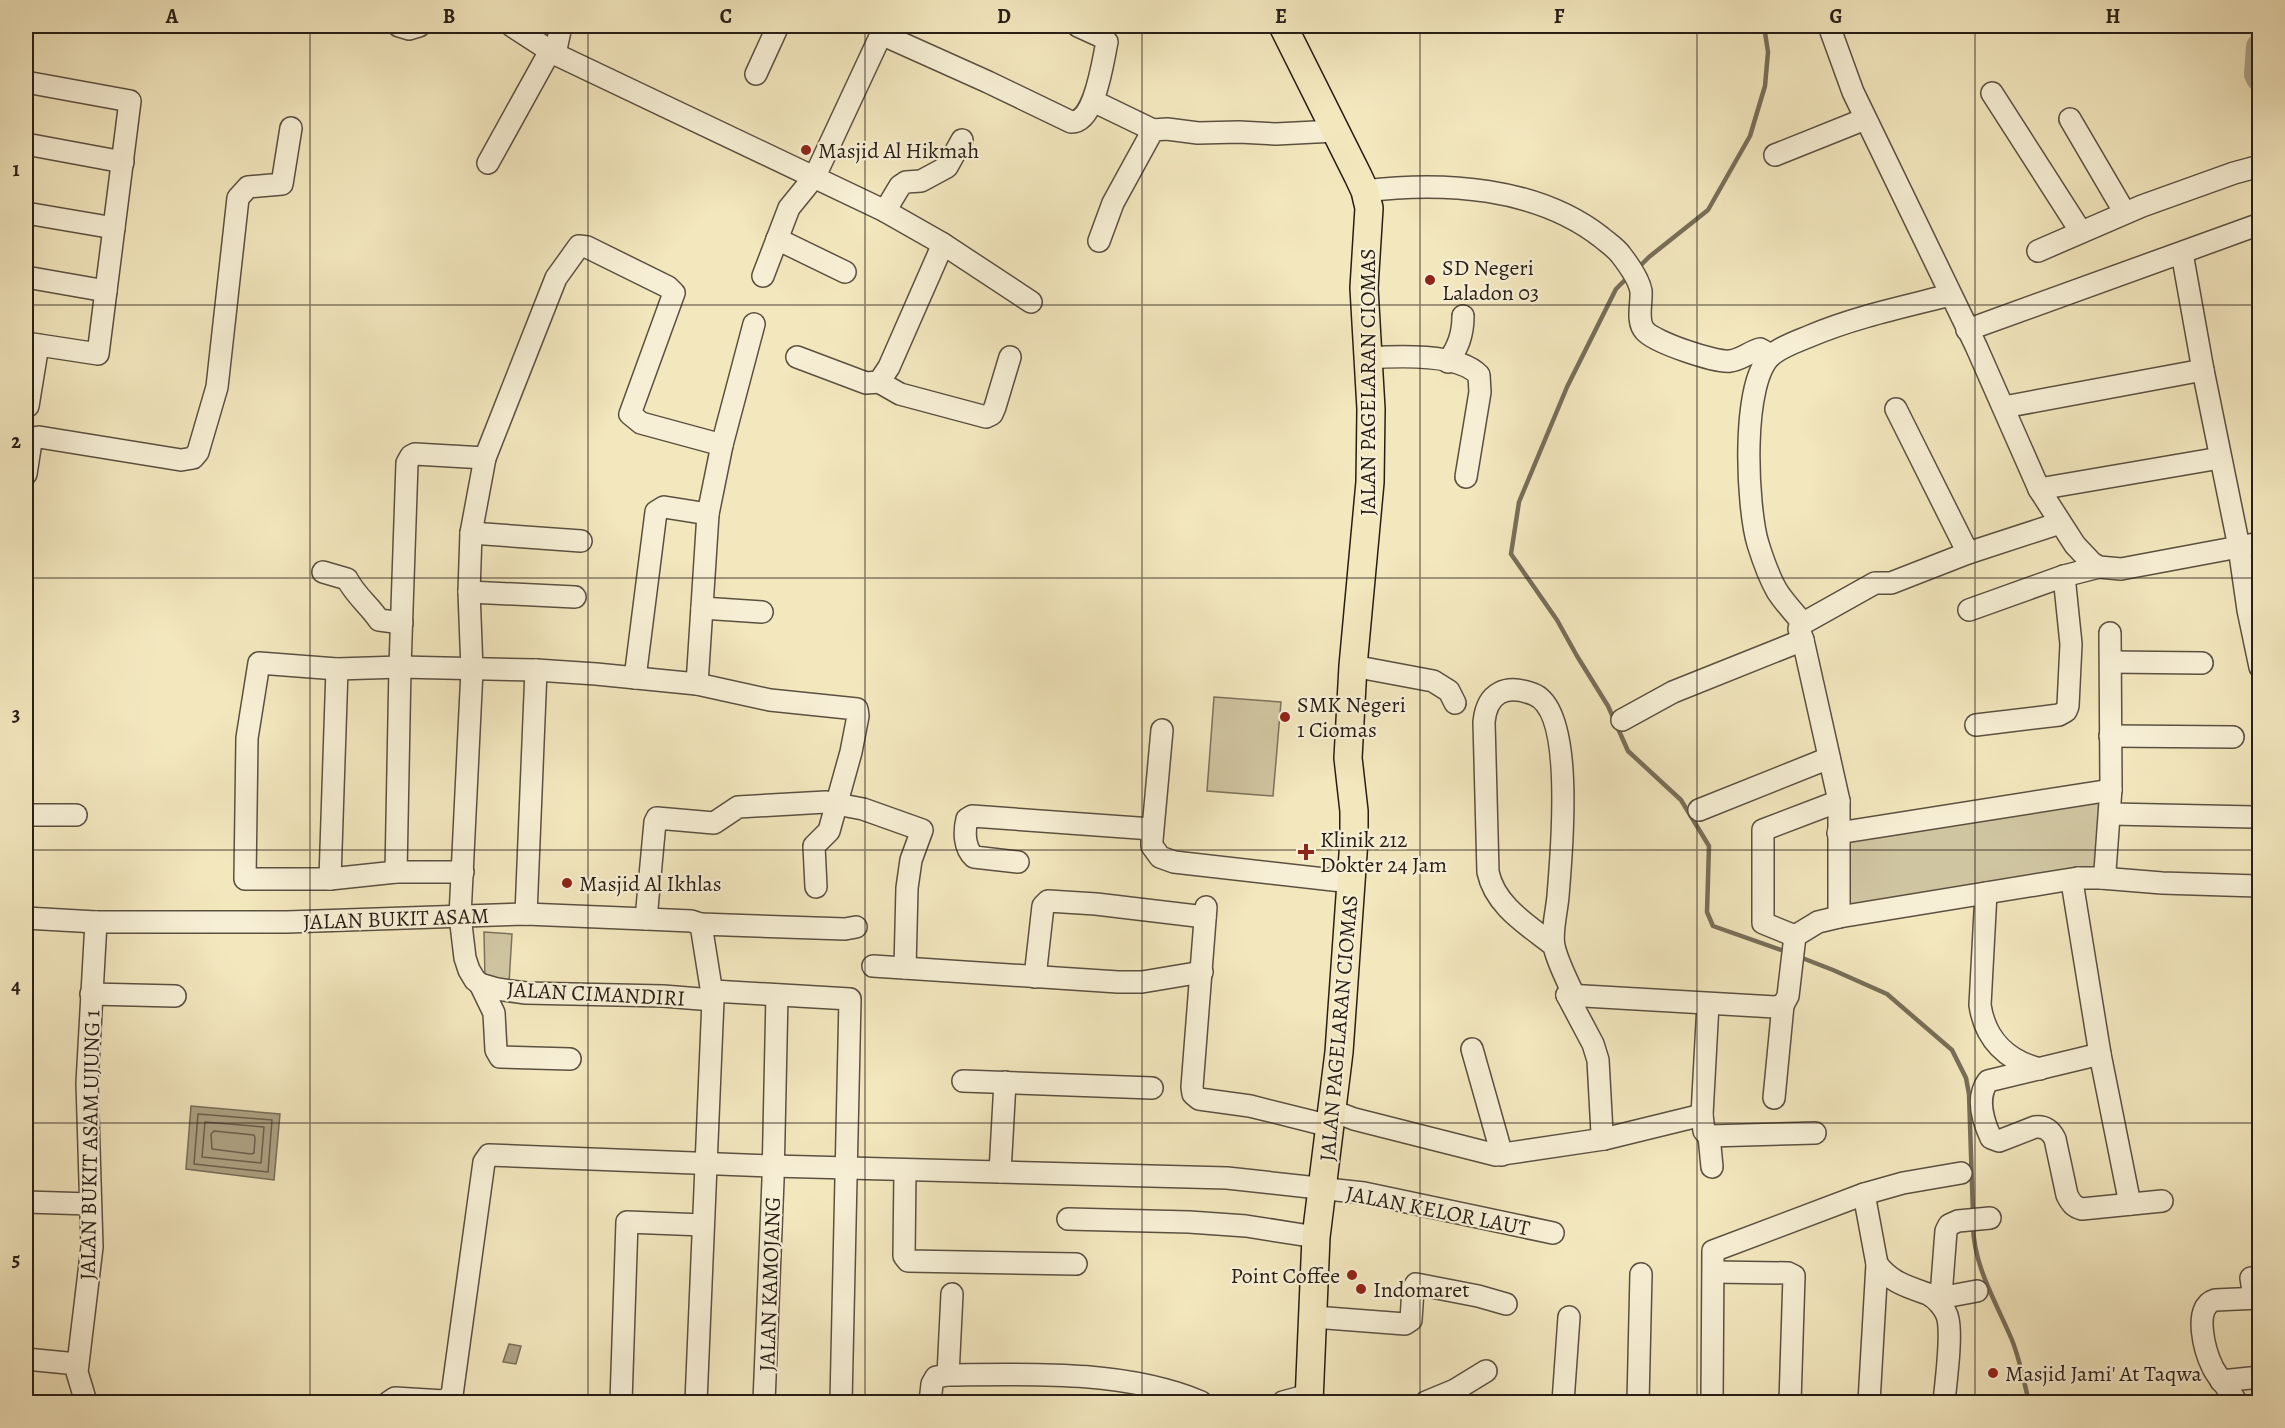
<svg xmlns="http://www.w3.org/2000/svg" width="2285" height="1428" font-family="Alegreya,serif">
<rect width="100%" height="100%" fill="#f3e7be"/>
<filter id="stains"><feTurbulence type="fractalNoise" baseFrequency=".00333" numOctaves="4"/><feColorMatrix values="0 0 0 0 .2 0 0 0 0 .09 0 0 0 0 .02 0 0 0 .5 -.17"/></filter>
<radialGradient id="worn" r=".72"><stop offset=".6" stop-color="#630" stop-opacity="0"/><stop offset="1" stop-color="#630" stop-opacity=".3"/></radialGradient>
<g fill="#d0c5a1" stroke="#7c725c" stroke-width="1.5">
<polygon points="1214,697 1281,702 1273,796 1207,791"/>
<polygon points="2117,794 2109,869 1845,905 1842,836"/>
<polygon points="484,932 512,934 509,983 485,981"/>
</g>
<g fill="#aea385" stroke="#786e59" stroke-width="1.5">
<polygon points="191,1106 280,1114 274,1180 186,1169"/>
<polygon points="509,1344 521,1346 516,1364 503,1362"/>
</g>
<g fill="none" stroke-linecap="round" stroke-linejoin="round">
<g stroke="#6b604e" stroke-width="1.5">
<polygon points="198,1114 272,1120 268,1172 194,1164"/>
<polygon points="205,1122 264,1127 261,1163 202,1157"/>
<polygon points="214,1131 254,1135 255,1138 254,1153 251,1154 212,1149 211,1134"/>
</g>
<g stroke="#786e59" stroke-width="4.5">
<polyline points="1637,269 1649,257 1708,210 1750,136 1765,86 1768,52 1764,26"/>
<polyline points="1628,277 1616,289 1567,387 1519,502 1511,554 1557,620 1577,656 1608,706 1628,751 1681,800 1709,846 1707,912 1713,926 1787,952"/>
<polyline points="1797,956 1833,970 1887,994 1952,1050 1966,1078 1969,1094 1973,1215"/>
<path d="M1973,1226C1974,1267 1996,1302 2012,1340C2020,1360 2024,1382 2029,1402"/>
</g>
<polyline stroke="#aea385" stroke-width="28" points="2260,47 2258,74 2260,78"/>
<g stroke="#5b5040" stroke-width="24">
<g id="minor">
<polyline points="399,26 409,29 419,26"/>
<polyline points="512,26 555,54 885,211 943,244 1031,302"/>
<polyline points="1829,26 1853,92 1976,346 2039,489 2075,545 2092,563 2099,567 2121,569 2260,543"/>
<path d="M881,34L988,82L1071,122C1095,123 1103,60 1107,42L1102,37L1078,26"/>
<polyline points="555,54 561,26"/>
<polyline points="756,74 778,26"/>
<polyline points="26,82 130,101 98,354 26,343"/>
<polyline points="1992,93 2081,232"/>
<polyline points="1093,101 1153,130"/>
<polyline points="2070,119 2125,213"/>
<polyline points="26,144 123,162"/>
<polyline points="1775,155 1865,119"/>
<polyline points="488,163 550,51"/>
<path d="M1365,191C1443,181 1537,187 1601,237C1608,243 1616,248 1621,255C1628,264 1639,280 1641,291C1642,304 1636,321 1645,331C1654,342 1716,363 1730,361C1741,360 1749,352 1760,349L1771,355"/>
<polyline points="885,211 900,186 906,182 921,181 947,167 962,140"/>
<polyline points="26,213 114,228"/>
<polyline points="777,239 845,272"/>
<polyline points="1099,241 1113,203 1153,130 1167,129 1198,133 1239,132 1276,134 1335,131"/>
<polyline points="2038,251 2142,206 2234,173 2260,166"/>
<polyline points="2182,253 2203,370 2239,547 2248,610 2260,667"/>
<polyline points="763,276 789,208 815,176 885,26"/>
<polyline points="26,277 106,291"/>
<polyline points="1967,330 2260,224"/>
<polyline points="797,357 866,383 879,382 889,367 943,244"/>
<path d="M1367,358C1396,356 1458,353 1479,375L1480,392L1466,477"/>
<path d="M1448,362C1458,347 1463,335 1463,316"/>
<polyline points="879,382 900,394 986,417 992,414 995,407 1010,357"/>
<polyline points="26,406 28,406 38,345"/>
<polyline points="2004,407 2203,370"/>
<polyline points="1896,409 1968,553"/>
<polyline points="26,474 31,442 33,438 39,437 181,460 193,458 198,452 217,387 238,198 248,187 282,184 291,128"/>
<polyline points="2039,489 2220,458"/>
<polyline points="471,533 581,541"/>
<path d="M323,572L347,579C356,596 368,604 379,620L402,623"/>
<polyline points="469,592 575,597"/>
<polyline points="702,608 762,612"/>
<polyline points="1969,610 2064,576 2099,567"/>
<path d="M1803,623C1794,613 1784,602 1777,591C1769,577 1763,560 1758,544C1747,508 1740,378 1773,354C1783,346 1798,341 1810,336C1855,317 1903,307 1950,295"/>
<polyline points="2110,633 2111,788 2105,871 2101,878 2078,878 2075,880 2073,888 2100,1054 2130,1204"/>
<polyline points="2111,662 2202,663"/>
<polyline points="1353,666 1433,681 1449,691 1455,703"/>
<polyline points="635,678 656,512 664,507 708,514"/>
<polyline points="697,684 708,514 722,445 754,324"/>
<polyline points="1622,720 1673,692 1803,640"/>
<polyline points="1976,725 2059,715 2066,711 2068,706 2071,644 2064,576"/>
<polyline points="1162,730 1152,840 1152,846 1160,857 1174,862 1351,882"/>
<polyline points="2110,736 2233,737"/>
<polyline points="1839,801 1763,830 1763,923 1795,936 1818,922 1839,917 2078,878"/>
<polyline points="1699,810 1829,758"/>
<polyline points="2111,814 2254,817"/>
<polyline points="26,815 76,815"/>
<polyline points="1838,833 2111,790"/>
<path d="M1018,862L974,857C964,848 964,831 967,819L972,816L1152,829"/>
<polyline points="396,872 400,667 407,463 411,456 415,454 485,458"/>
<polyline points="463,872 396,872 330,879 245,879 247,738 259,663 337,669 400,667 536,670 596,674 697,684 770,700 857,709 858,716 851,752 829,831 814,846 816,887"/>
<polyline points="2101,878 2162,883 2257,886"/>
<polyline points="330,879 337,669"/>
<path d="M1986,893L1980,1005C1985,1039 2007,1061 2040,1069"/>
<polyline points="1206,907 1192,1087 1193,1094 1199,1099 1250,1106 1330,1126"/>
<polyline points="526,914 536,670"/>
<polyline points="1839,917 1839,801 1803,640 1799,629 1800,625 1875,583 1891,583 1968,553 2060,523"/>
<polyline points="26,918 96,922 287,922 526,914 646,919 691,921 700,924 702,931 713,1000 696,1402"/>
<polyline points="646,919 655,822 657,818 714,823 738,807 826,802 863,809 922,830 911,860 907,888 905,968"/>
<polyline points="700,924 845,929 856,927"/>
<path d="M1553,945C1528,925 1495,906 1488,872L1484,722C1487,692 1506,684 1533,694C1576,710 1561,857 1558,896C1557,910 1551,933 1554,946C1557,960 1565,976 1571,989L1567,995L1593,1044L1598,1060L1602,1133L1604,1139"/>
<polyline points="873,966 1118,982 1142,982 1202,972"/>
<polyline points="1035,977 1043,906 1048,901 1096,904 1205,917"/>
<polyline points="480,984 494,1013 496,1050 500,1057 570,1059"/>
<polyline points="713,991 850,999 841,1402"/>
<polyline points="91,994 175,996"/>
<polyline points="1567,995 1775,1007 1783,1005 1788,996 1795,936"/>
<polyline points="713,1000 663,996 526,993 497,989 480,984 475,980 469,970 465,958 460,916 472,670 469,592 471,533 485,458 556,278 579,246 587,247 668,287 674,293 630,414 641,423 722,445"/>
<polyline points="1472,1049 1502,1155"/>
<path d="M2100,1054L1988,1081C1976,1097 1983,1121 1991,1138L1999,1141L2035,1127C2045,1126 2051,1131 2055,1139L2067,1195C2071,1203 2074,1207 2082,1209L2162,1201"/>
<polyline points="963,1081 1152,1088"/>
<polyline points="1774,1098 1783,1005"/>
<polyline points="1333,1111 1354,1119 1496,1155 1604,1139 1702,1115 1708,1004"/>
<polyline points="1702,1115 1704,1131 1709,1136 1815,1133"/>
<polyline points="1709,1136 1712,1167"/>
<polyline points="905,1170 904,1256 908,1261 1076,1264"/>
<polyline points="1000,1172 1005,1082"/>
<polyline points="1864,1194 1877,1264 1869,1402"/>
<polyline points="26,1202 90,1204"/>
<polyline points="1068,1219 1189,1222 1246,1226 1316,1237"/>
<path d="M1877,1264C1890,1282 1908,1287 1928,1294C1936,1298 1946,1309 1948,1319C1952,1338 1946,1381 1944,1402"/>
<polyline points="1714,1272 1788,1273 1794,1276 1790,1402"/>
<polyline points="2251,1278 2254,1298"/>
<polyline points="1933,1296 1950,1296 1977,1291"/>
<polyline points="1941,1296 1946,1231 1949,1225 1958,1221 1990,1218"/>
<polyline points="1314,1317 1405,1324 1411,1320 1413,1289 1416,1284 1478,1296 1506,1304"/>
<polyline points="26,1359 77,1364"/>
<path d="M948,1375C1030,1374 1125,1370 1201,1402"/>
<polyline points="2221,1381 2260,1377"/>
<polyline points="86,1402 77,1372 92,1247 87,1083 96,922"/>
<polyline points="389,1402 395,1398 444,1401 452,1395 484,1162 489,1155 773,1166 1227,1178 1364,1193 1553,1233"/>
<polyline points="621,1402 627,1222 703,1225"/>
<polyline points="764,1402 773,1180 777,995"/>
<polyline points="930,1402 932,1384 936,1377 948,1375 952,1294"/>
<polyline points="1283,1402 1309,1395"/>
<polyline points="1426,1402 1455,1390 1486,1371"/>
<polyline points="1563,1402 1569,1317"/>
<polyline points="1638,1402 1641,1274"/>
<polyline points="1712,1402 1713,1251 1864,1194 1903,1183 1961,1173"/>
<path d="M2236,1402C2230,1389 2220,1381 2213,1368C2205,1352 2192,1307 2215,1300L2260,1298"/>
</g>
</g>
<g stroke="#281e16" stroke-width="30">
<polyline id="major" points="1283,26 1358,176 1365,191 1369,208 1364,288 1371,409 1370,482 1353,666 1348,758 1354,811 1354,840 1339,1052 1316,1237 1309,1402"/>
</g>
<use href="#minor" stroke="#f7efd5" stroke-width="21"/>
<use href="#major" stroke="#f3e7be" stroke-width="27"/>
</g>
<path fill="none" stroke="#281e16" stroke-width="1.5" stroke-opacity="0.55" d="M310,26V1402M588,26V1402M865,26V1402M1142,26V1402M1420,26V1402M1697,26V1402M1975,26V1402M26,305H2260M26,578H2260M26,850H2260M26,1123H2260"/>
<g fill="#8f2418" stroke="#f7efd5" stroke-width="2">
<circle cx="806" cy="150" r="6"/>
<circle cx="1430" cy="280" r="6"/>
<circle cx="1285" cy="717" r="6"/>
<path d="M1303 843h6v6h6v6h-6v6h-6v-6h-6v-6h6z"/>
<circle cx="567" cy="883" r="6"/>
<circle cx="1352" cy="1275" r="6"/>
<circle cx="1361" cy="1289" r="6"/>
<circle cx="1993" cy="1373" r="6"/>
</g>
<g text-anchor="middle" stroke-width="4.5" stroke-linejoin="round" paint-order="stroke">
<g font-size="22" fill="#281e16" stroke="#f7efd5" text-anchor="start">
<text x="818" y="158">Masjid Al Hikmah</text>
<text x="1442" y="275">SD Negeri<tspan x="1442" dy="25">Laladon 03</tspan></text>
<text x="1297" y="712">SMK Negeri<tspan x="1297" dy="25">1 Ciomas</tspan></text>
<text x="1320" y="847">Klinik 212<tspan x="1320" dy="25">Dokter 24 Jam</tspan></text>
<text x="579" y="891">Masjid Al Ikhlas</text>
<text x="1340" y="1283" text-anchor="end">Point Coffee</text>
<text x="1373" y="1297">Indomaret</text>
<text x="2005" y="1381">Masjid Jami' At Taqwa</text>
</g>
<g font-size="22" fill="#281e16" stroke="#f7efd5">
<text transform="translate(1367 382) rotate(-90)" y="8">JALAN PAGELARAN CIOMAS</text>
<text transform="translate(396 918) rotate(-2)" y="8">JALAN BUKIT ASAM</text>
<text transform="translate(596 993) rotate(3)" y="8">JALAN CIMANDIRI</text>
<text transform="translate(1338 1028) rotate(-85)" y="8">JALAN PAGELARAN CIOMAS</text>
<text transform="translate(89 1145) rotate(-89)" y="8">JALAN BUKIT ASAM UJUNG 1</text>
<text transform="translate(1438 1210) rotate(11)" y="8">JALAN KELOR LAUT</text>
<text transform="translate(769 1284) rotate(-88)" y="8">JALAN KAMOJANG</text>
</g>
</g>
<rect width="2285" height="1428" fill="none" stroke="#f3e7be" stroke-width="66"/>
<rect x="33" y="33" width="2219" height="1362" fill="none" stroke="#281e16" stroke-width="2"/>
<g font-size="20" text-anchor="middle" font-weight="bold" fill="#281e16">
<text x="172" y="23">A</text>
<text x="449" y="23">B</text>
<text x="726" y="23">C</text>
<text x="1004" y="23">D</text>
<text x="1281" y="23">E</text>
<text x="1559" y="23">F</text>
<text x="1836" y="23">G</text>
<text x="2113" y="23">H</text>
<text x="16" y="176">1</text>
<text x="16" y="448">2</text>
<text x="16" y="721">3</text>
<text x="16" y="993">4</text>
<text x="16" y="1266">5</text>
</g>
<rect width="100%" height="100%" filter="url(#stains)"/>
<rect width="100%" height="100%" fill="url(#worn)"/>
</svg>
